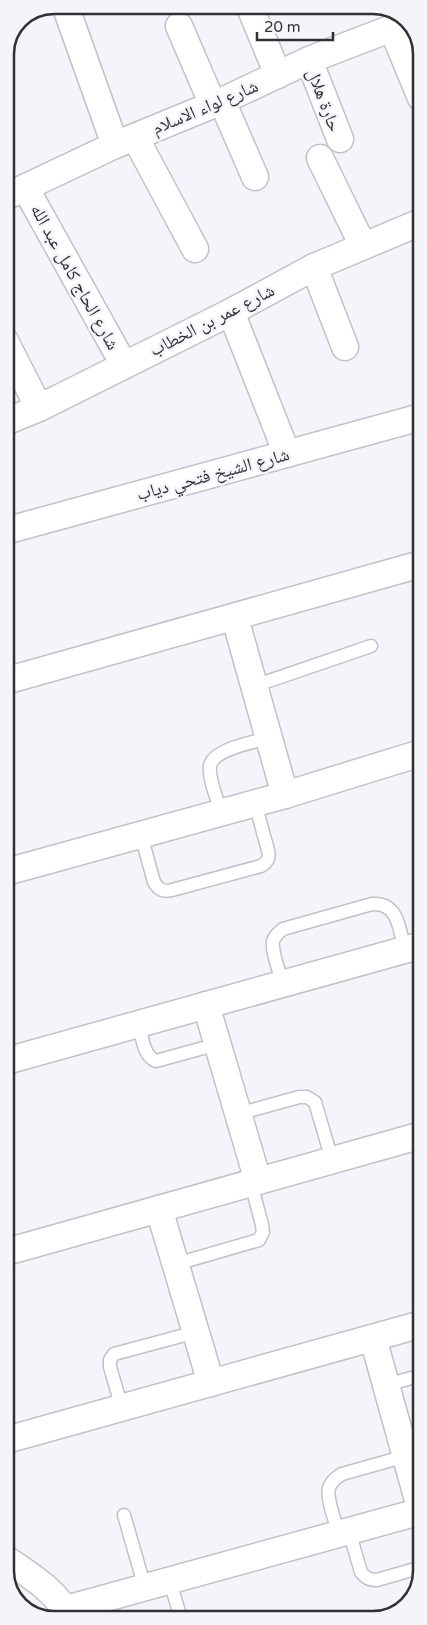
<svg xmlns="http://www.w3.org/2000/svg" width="427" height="1625" font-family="'Varela Round','Noto Naskh Arabic',sans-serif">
<rect width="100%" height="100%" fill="#f4f4fb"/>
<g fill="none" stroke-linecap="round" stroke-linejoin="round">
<g stroke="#c2c1c8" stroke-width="15">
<g id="lane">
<polyline points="254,686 371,646"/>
<path d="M221,812C218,801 208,778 210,766C213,749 254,742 269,738"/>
<path d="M141,835L154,882C159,890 163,892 172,890L261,866C268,862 270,858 268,850L255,803"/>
<path d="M283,984C280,973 271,951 273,941C275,935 279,932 283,929L372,904C399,902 399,930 405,950"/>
<path d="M139,1024C142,1036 143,1056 156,1061L218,1044"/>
<polyline points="238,1114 299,1097 307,1097 315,1102 332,1160"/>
<polyline points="176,1264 259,1240 263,1232 262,1225 251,1183"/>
<polyline points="386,1385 422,1375"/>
<polyline points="122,1408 110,1367 110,1360 114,1354 196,1332"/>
<polyline points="124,1515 145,1588"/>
<path d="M349,1531L361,1572C366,1578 369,1580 377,1580L422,1567"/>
<path d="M339,1534C336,1523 326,1499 329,1488C331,1481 337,1477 342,1474L406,1456"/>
<polyline points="170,1581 181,1619"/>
</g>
</g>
<g stroke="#c2c1c8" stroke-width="29">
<g id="street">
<polyline points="65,5 115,145"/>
<polyline points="249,5 278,75"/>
<polyline points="179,26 213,105"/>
<polyline points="392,28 421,98"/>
<polyline points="309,60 340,139"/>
<polyline points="222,101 255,177"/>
<polyline points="135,137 195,249"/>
<polyline points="320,158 363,246"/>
<polyline points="26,189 124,365"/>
<polyline points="5,197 115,145 222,101 309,60 408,22"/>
<polyline points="314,267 345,347"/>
<polyline points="231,312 287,454"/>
<polyline points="5,341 39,408"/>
<polyline points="5,422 39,408 231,312 314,267 421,222"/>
<polyline points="5,531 421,417"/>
<polyline points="235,618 285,795"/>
<polyline points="5,681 421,564"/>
<polyline points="6,872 285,795 421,753"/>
<polyline points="206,1005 258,1181"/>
<polyline points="6,1061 422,945"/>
<polyline points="159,1209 211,1383"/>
<polyline points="6,1252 422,1135"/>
<polyline points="373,1338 421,1511"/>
<polyline points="6,1440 422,1324"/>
<path d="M6,1559C31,1576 58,1592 71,1620"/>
<polyline points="66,1609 422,1511"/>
</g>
</g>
<use href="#lane" stroke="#fff" stroke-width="12"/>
<use href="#street" stroke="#fff" stroke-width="26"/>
</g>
<g text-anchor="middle" stroke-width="5" stroke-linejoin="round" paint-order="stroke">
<g font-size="18" fill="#313133" stroke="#f4f4fb">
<text transform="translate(324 100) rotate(69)" y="6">حارة هلال</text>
<text transform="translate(205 107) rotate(-23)" y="6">شارع لواء الاسلام</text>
<text transform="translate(75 277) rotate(61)" y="6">شارع الحاج كامل عبد الله</text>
<text transform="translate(212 320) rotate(-27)" y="6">شارع عمر بن الخطاب</text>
<text transform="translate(213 474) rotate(-15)" y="6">شارع الشيخ فتحي دياب</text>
</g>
</g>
<path d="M0 0H427V1625H0ZM54 14H373A40 40 0 0 1 413 54V1571A40 40 0 0 1 373 1611H54A40 40 0 0 1 14 1571V54A40 40 0 0 1 54 14Z" fill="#f4f4fb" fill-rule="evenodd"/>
<path fill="none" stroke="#313133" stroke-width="2.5" d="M54 14H373A40 40 0 0 1 413 54V1571A40 40 0 0 1 373 1611H54A40 40 0 0 1 14 1571V54A40 40 0 0 1 54 14Z"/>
<path d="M257 32v8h76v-8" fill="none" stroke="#313133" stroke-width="2.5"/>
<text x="264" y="32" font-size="15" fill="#313133" stroke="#f4f4fb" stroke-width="4" paint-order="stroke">20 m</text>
</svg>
